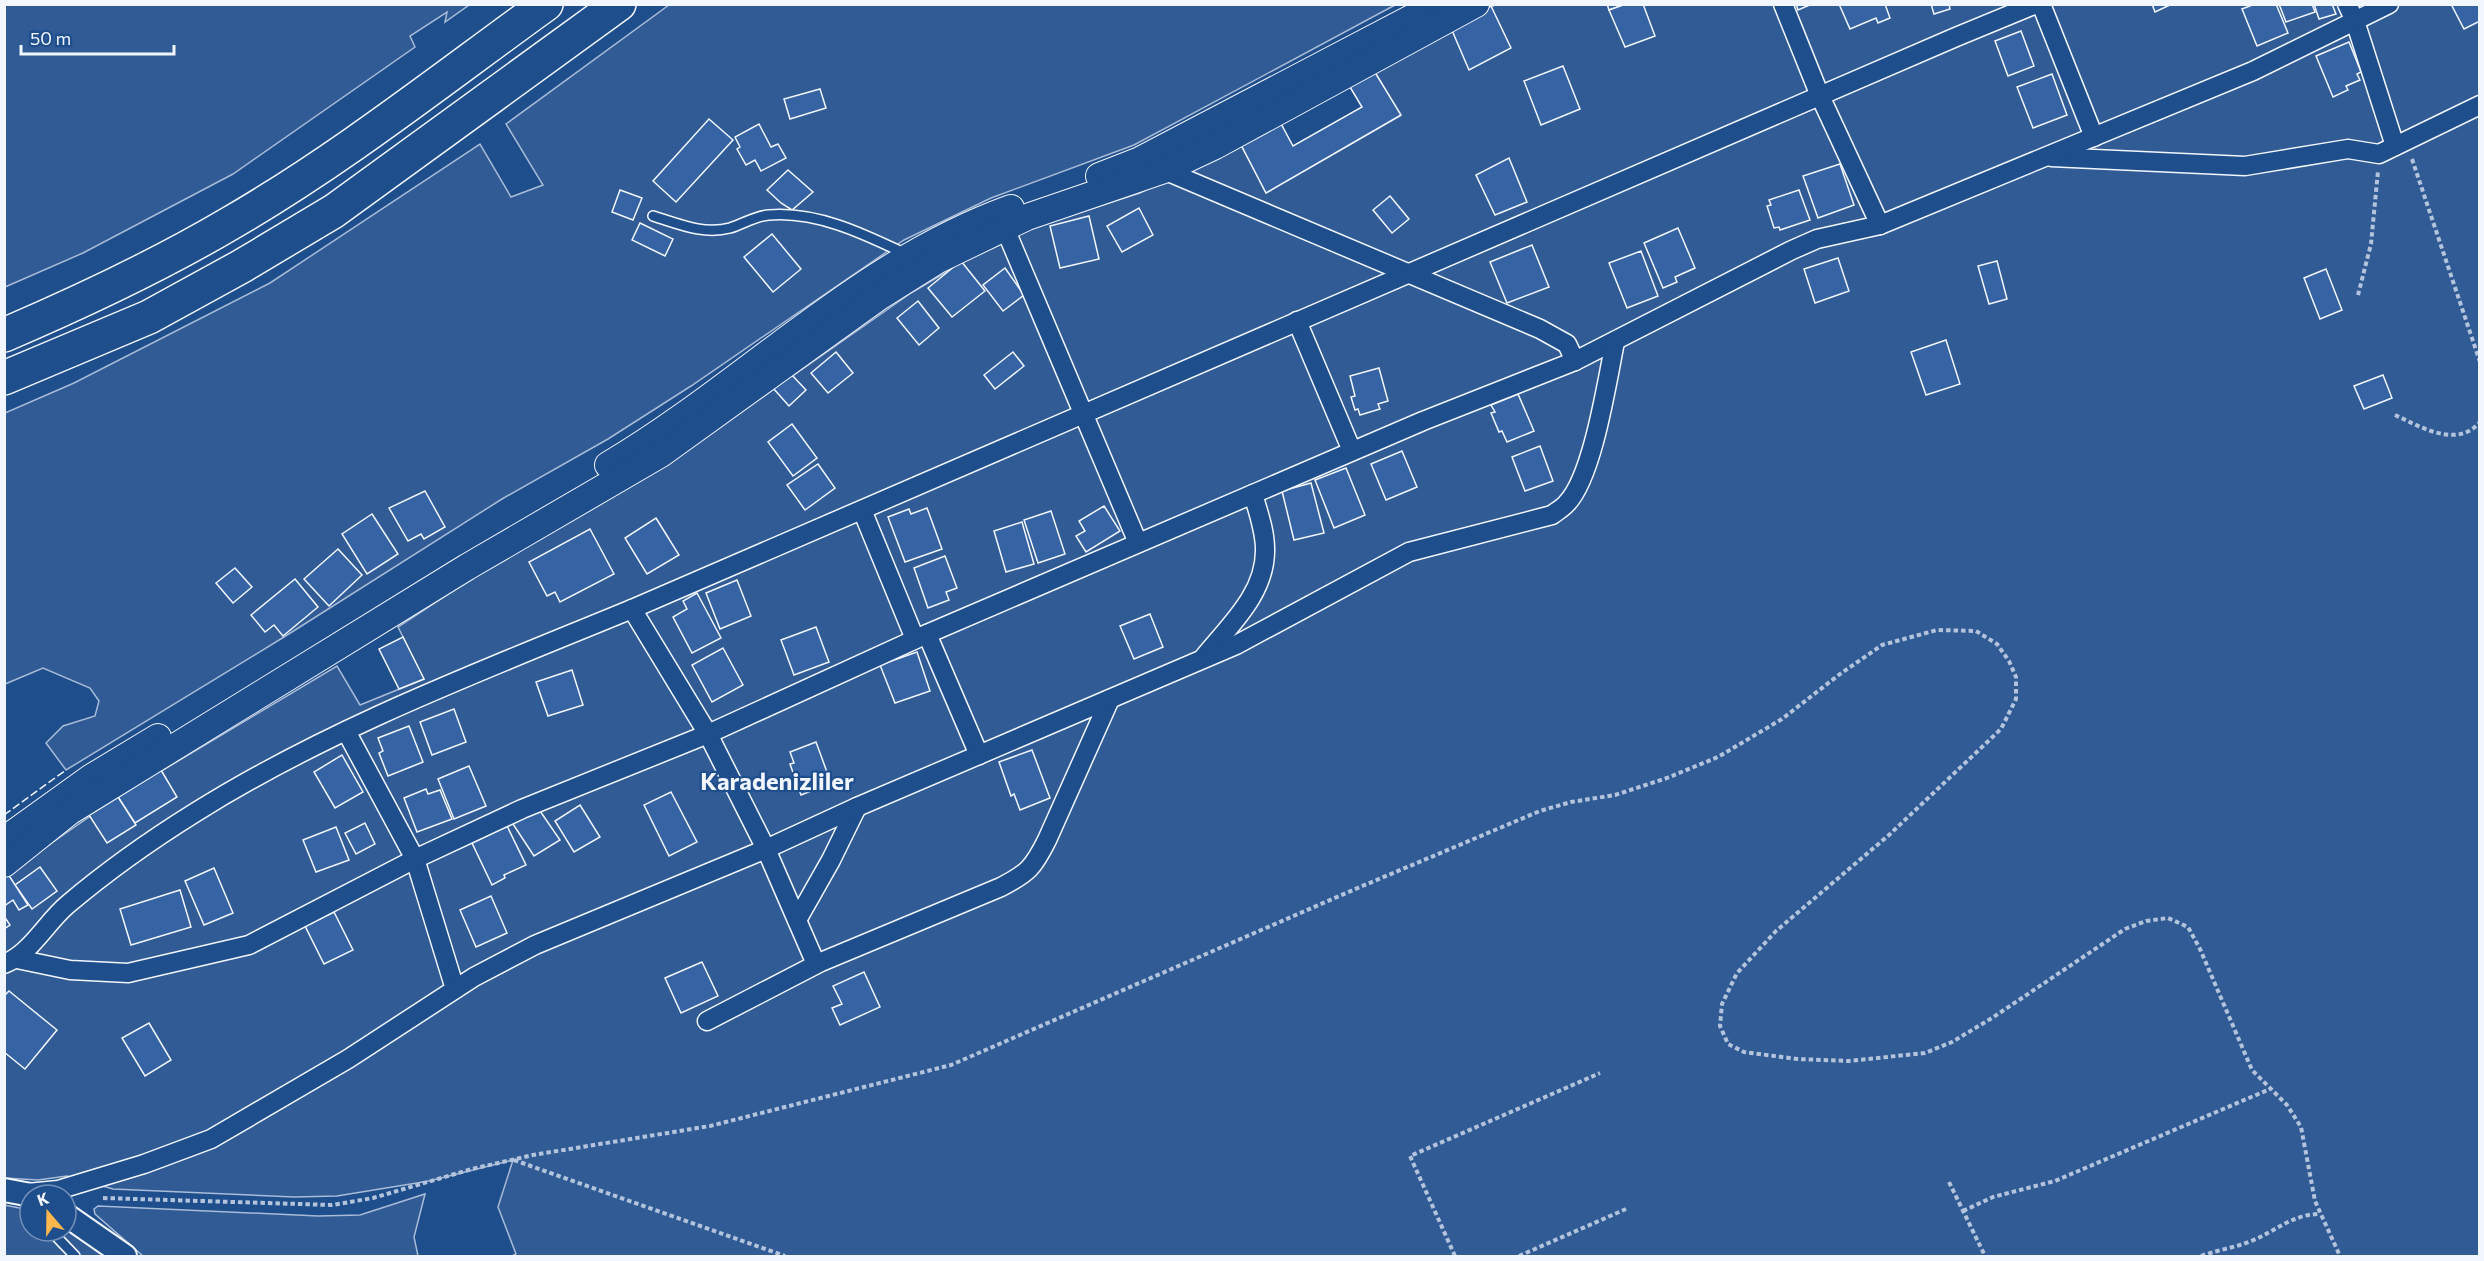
<svg xmlns="http://www.w3.org/2000/svg" width="2484" height="1261" font-family="Commissioner,sans-serif">
<rect width="100%" height="100%" fill="#1f4e8c"/>
<g fill="#305b95" stroke="#a8bbd7" stroke-width="1.5">
<polygon points="5,4 469,4 469,5 445,22 447,12 410,36 415,47 233,174 83,253 5,287"/>
<polygon points="669,5 1395,5 1134,145 991,198 904,240 691,386 608,439 502,499 284,637 66,770 46,743 63,726 95,716 99,701 90,688 43,668 5,684 5,413 74,383 270,283 480,144 511,197 543,185 506,124"/>
<polygon points="1495,5 2479,5 2479,1256 512,1256 516,1254 498,1207 513,1160 429,1181 337,1196 294,1197 113,1189 67,1176 38,1180 5,1178 4,876 118,797 337,666 360,705 424,679 398,627 512,552 668,463 911,293 992,245 1026,230 1140,193 1195,166 1239,141 1266,193 1400,116 1373,69"/>
<polygon points="425,1194 414,1237 418,1256 143,1256 95,1214 94,1209 98,1206 318,1216 360,1215"/>
<polygon points="4,1205 30,1210 30,1231 66,1231 66,1228 105,1256 5,1256"/>
</g>
<g fill="#3563a3" stroke="#f2f6ff" stroke-width="1.5">
<polygon points="1607,4 1626,4 1609,10"/>
<polygon points="1626,4 1643,4 1655,36 1625,47 1609,10"/>
<polygon points="1796,4 1812,4 1798,10"/>
<polygon points="1839,4 1885,4 1890,18 1878,23 1876,18 1850,29"/>
<polygon points="1931,4 1949,4 1950,9 1934,14"/>
<polygon points="2152,4 2172,4 2155,12"/>
<polygon points="2255,4 2276,4 2288,33 2257,46 2242,9"/>
<polygon points="2279,4 2312,4 2315,12 2286,22"/>
<polygon points="2314,4 2332,4 2336,14 2319,19"/>
<polygon points="2451,4 2480,4 2480,21 2464,29"/>
<polygon points="1491,6 1511,48 1469,70 1451,28"/>
<polygon points="2021,31 2034,66 2008,76 1995,41"/>
<polygon points="2349,42 2361,72 2357,74 2360,80 2346,86 2348,90 2333,97 2316,56"/>
<polygon points="1563,66 1580,109 1541,125 1524,81"/>
<polygon points="1373,69 1401,115 1266,193 1239,141 1279,120 1293,146 1362,107 1347,82"/>
<polygon points="2052,74 2067,115 2033,128 2017,87"/>
<polygon points="820,89 826,108 790,119 784,99"/>
<polygon points="709,119 733,140 676,202 653,181"/>
<polygon points="759,124 771,147 778,144 786,158 761,171 755,160 746,165 737,149 740,147 735,137"/>
<polygon points="1509,158 1527,202 1495,215 1476,175"/>
<polygon points="1840,164 1854,205 1818,218 1803,176"/>
<polygon points="788,170 813,192 792,210 781,203 767,190"/>
<polygon points="620,190 642,198 633,220 612,212"/>
<polygon points="1799,190 1810,220 1780,230 1779,227 1774,228 1767,206 1771,205 1769,200"/>
<polygon points="1390,196 1409,219 1392,233 1373,210"/>
<polygon points="1139,208 1153,235 1122,252 1107,226"/>
<polygon points="1089,216 1099,259 1060,268 1050,226"/>
<polygon points="640,223 673,239 665,256 632,240"/>
<polygon points="1678,228 1695,268 1675,277 1677,282 1663,288 1644,243"/>
<polygon points="772,234 801,269 773,292 744,257"/>
<polygon points="1532,245 1549,287 1507,303 1490,262"/>
<polygon points="1641,251 1658,296 1627,308 1609,263"/>
<polygon points="1838,258 1849,291 1815,303 1804,269"/>
<polygon points="961,261 985,291 952,317 928,288"/>
<polygon points="1997,261 2007,299 1989,304 1978,266"/>
<polygon points="1005,268 1024,295 1003,311 983,285"/>
<polygon points="2326,269 2342,310 2320,319 2304,278"/>
<polygon points="918,301 939,328 919,345 897,318"/>
<polygon points="1946,340 1960,384 1926,395 1911,352"/>
<polygon points="836,352 853,373 828,393 811,373"/>
<polygon points="1013,352 1024,366 995,389 984,375"/>
<polygon points="1379,368 1388,401 1378,404 1380,409 1360,415 1358,409 1355,410 1351,397 1355,396 1350,376"/>
<polygon points="790,373 806,390 789,406 773,388"/>
<polygon points="2383,375 2392,398 2364,409 2354,386"/>
<polygon points="1518,394 1534,431 1507,442 1502,431 1499,432 1491,413 1495,412 1491,405"/>
<polygon points="792,424 817,458 793,476 768,442"/>
<polygon points="1540,446 1553,481 1525,491 1512,457"/>
<polygon points="1402,451 1417,487 1386,500 1371,464"/>
<polygon points="818,464 835,488 805,510 787,485"/>
<polygon points="1346,468 1365,515 1334,528 1315,480"/>
<polygon points="1311,483 1324,533 1294,540 1282,491"/>
<polygon points="425,491 445,527 424,539 421,534 408,541 389,508"/>
<polygon points="1104,506 1120,531 1086,552 1076,536 1085,531 1079,521"/>
<polygon points="927,508 942,549 905,562 888,517 909,509 911,514"/>
<polygon points="1051,511 1065,554 1038,563 1024,520"/>
<polygon points="372,514 398,554 367,574 342,534"/>
<polygon points="656,518 679,555 647,574 625,538"/>
<polygon points="1022,522 1034,564 1006,572 994,531"/>
<polygon points="590,529 614,574 560,602 555,592 547,596 529,562"/>
<polygon points="338,549 362,575 329,606 304,579"/>
<polygon points="945,556 957,588 946,592 949,600 928,608 914,568"/>
<polygon points="235,568 252,587 233,603 216,583"/>
<polygon points="295,579 318,607 283,636 274,625 265,632 251,615"/>
<polygon points="737,580 751,616 720,629 706,593"/>
<polygon points="697,593 721,638 692,653 673,617 687,609 683,601"/>
<polygon points="1150,614 1163,647 1134,659 1120,626"/>
<polygon points="816,627 829,662 794,675 781,640"/>
<polygon points="403,637 424,679 399,689 379,649"/>
<polygon points="723,648 743,685 712,702 692,665"/>
<polygon points="917,652 930,691 895,703 880,665"/>
<polygon points="572,670 583,705 548,716 536,682"/>
<polygon points="454,709 466,742 432,755 420,722"/>
<polygon points="409,726 423,762 388,776 379,753 383,751 378,738"/>
<polygon points="816,742 831,783 801,795 790,764 794,763 790,752"/>
<polygon points="1032,750 1050,798 1020,810 1014,794 1011,796 999,762"/>
<polygon points="342,755 363,792 335,808 314,772"/>
<polygon points="469,766 486,806 454,819 438,779"/>
<polygon points="161,770 177,797 135,823 118,797"/>
<polygon points="426,789 428,794 440,790 452,819 417,832 404,798"/>
<polygon points="671,792 697,842 669,856 644,805"/>
<polygon points="118,797 136,825 107,843 89,815"/>
<polygon points="580,805 600,837 574,852 555,821"/>
<polygon points="538,808 560,840 534,856 511,821"/>
<polygon points="365,823 375,844 356,854 345,833"/>
<polygon points="507,826 526,865 504,875 505,878 492,885 472,843"/>
<polygon points="336,827 349,860 316,872 303,840"/>
<polygon points="40,867 57,891 32,909 15,885"/>
<polygon points="214,868 233,913 204,925 185,881"/>
<polygon points="8,874 28,905 19,910 13,900 4,906 4,876"/>
<polygon points="180,890 191,927 131,945 120,909"/>
<polygon points="491,896 507,933 476,947 460,910"/>
<polygon points="334,912 353,950 324,964 305,926"/>
<polygon points="4,916 10,925 4,929"/>
<polygon points="702,962 718,996 681,1013 665,978"/>
<polygon points="864,972 880,1007 840,1025 832,1008 842,1004 833,986"/>
<polygon points="9,991 57,1030 25,1069 4,1052 4,996"/>
<polygon points="149,1023 171,1060 145,1076 122,1038"/>
</g>
<g fill="none" stroke-linecap="round" stroke-linejoin="round">
<g stroke="#f2f6ff" stroke-width="12">
<g id="service">
<path d="M653,216C679,224 703,235 730,228C743,224 755,216 769,215C817,211 864,234 906,254"/>
<polyline points="51,1231 75,1256"/>
</g>
</g>
<g stroke="#f2f6ff" stroke-width="21">
<g id="minor">
<polyline points="1783,4 1820,96 1880,225"/>
<polyline points="2041,4 2094,137"/>
<polyline points="2347,4 2355,21 2395,146"/>
<polyline points="2051,157 2245,166 2348,149 2379,154 2480,105"/>
<polyline points="1159,168 1540,329 1567,344 1575,361"/>
<polyline points="1001,219 1138,543"/>
<polyline points="1297,321 1352,451"/>
<polyline points="862,510 915,639"/>
<polyline points="632,609 708,734 766,849 816,964"/>
<polyline points="927,634 979,755"/>
<path d="M1204,657C1230,625 1266,593 1265,549C1265,530 1258,512 1253,494"/>
<polyline points="346,731 415,859 455,989"/>
<polyline points="797,920 831,860 857,807"/>
<polyline points="17,959 70,970 128,973 249,945 415,859 522,809 708,734 927,634 1423,421 1575,361 1792,250 1817,239 1880,225 2253,71 2389,4"/>
<path d="M4,964C31,953 45,924 67,905C107,871 151,840 196,812C332,727 484,670 632,609L1956,37L2036,4"/>
<path d="M707,1021L821,962L1001,887C1028,873 1033,868 1047,840L1110,699"/>
<path d="M27,1193L58,1190L144,1164L211,1139L348,1059L474,977L535,945L766,849L857,807L1236,645L1409,552L1552,515C1557,511 1563,508 1567,503C1593,476 1607,381 1615,342"/>
</g>
</g>
<g stroke="#f2f6ff" stroke-width="26">
<g id="tertiary">
<polyline points="4,1190 31,1195"/>
<polyline points="66,1215 125,1256"/>
</g>
</g>
<g stroke="#f2f6ff" stroke-width="28">
<g id="secondary">
<polyline points="1099,176 1140,160 1438,4"/>
<path d="M608,465C745,384 858,263 1011,208"/>
<polyline points="4,840 90,778 158,737"/>
<polyline points="4,864 69,812 467,567 661,454 879,297 938,260 1027,217 1164,170 1215,146 1476,4"/>
</g>
</g>
<g stroke="#f2f6ff" stroke-width="36">
<g id="motorway">
<path d="M4,335C81,302 156,267 229,224C340,160 442,79 546,4"/>
<polyline points="4,378 149,317 242,266 334,211 619,4"/>
</g>
</g>
<g stroke="#b3c4dc" stroke-width="4" stroke-dasharray="4.5 3" stroke-linecap="butt">
<polyline points="2412,159 2480,362"/>
<polyline points="2358,295 2371,244 2378,171"/>
<path d="M2395,415C2421,427 2457,449 2480,422"/>
<polyline points="514,1160 785,1256"/>
<polyline points="1949,1182 1985,1256"/>
<polyline points="103,1198 332,1205 373,1198 472,1169 533,1155 710,1126 951,1065 1360,887 1540,811 1571,802 1615,795 1667,778 1718,757 1782,719 1840,674 1882,645 1937,630 1976,631 1997,644 2009,661 2016,677 2016,699 2001,729 1889,835 1776,931 1737,973 1722,1004 1720,1026 1728,1044 1744,1052 1797,1059 1849,1061 1925,1053 1952,1042 1992,1018 2125,929 2146,921 2168,918 2188,927 2200,949 2252,1070 2287,1105 2301,1127 2315,1201 2340,1256"/>
<polyline points="1963,1211 1993,1197 2055,1181 2270,1089"/>
<polyline points="1455,1256 1410,1156 1600,1073"/>
<polyline points="1519,1256 1626,1209"/>
<path d="M2201,1256C2217,1250 2234,1248 2251,1241C2275,1232 2292,1214 2320,1214"/>
</g>
<use href="#service" stroke="#1f4e8c" stroke-width="9"/>
<use href="#minor" stroke="#1f4e8c" stroke-width="18"/>
<use href="#tertiary" stroke="#1f4e8c" stroke-width="22"/>
<use href="#secondary" stroke="#1f4e8c" stroke-width="26"/>
<use href="#motorway" stroke="#1f4e8c" stroke-width="33"/>
<polyline stroke="#f2f6ff" stroke-width="1.5" stroke-dasharray="8 3" stroke-linecap="butt" points="4,815 66,770"/>
</g>
<g text-anchor="middle" stroke-width="4.5" stroke-linejoin="round" paint-order="stroke">
<g font-size="24" font-weight="bold" fill="#f2f6ff" stroke="#1f4e8c">
<text x="777" y="790">Karadenizliler</text>
</g>
</g>
<rect width="2484" height="1261" fill="none" stroke="#f2f6ff" stroke-width="12"/>
<g transform="translate(48 1213) rotate(340)"><circle r="28" fill="#1f4e8c" stroke="#7391ba" stroke-width="1.5"/>
<path d="M0-4.5L10 22L0 15L-10 22Z" fill="#ffb74d"/>
<text y="-9" font-size="16" font-weight="bold" text-anchor="middle" fill="#f2f6ff">K</text>
</g>
<path d="M21 45v9h153v-9" fill="none" stroke="#f2f6ff" stroke-width="3"/>
<text x="30" y="45" font-size="18" fill="#f2f6ff" stroke="#1f4e8c" stroke-width="4.5" paint-order="stroke">50 m</text>
</svg>
